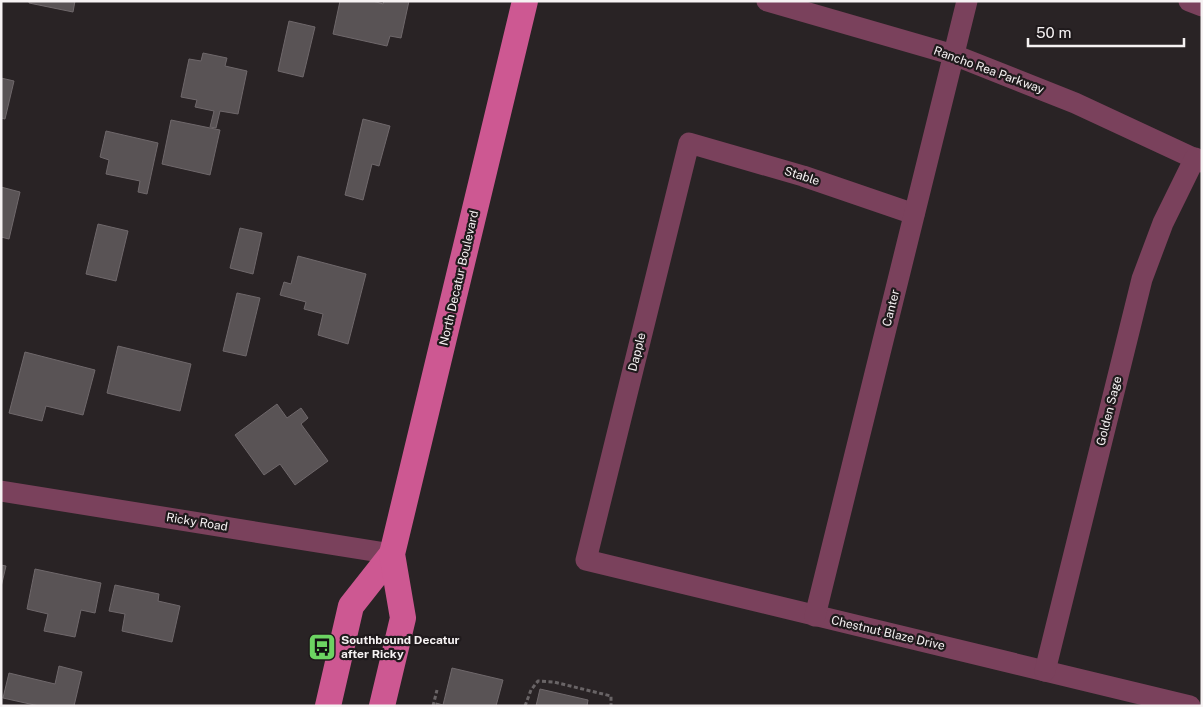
<svg xmlns="http://www.w3.org/2000/svg" width="1203" height="707" font-family="'Public Sans',sans-serif">
<rect width="100%" height="100%" fill="#292325"/>
<g fill="#595355" stroke="#6f686b">
<polygon points="29,1 75,1 73,12 29,3"/>
<polygon points="340,1 373,1 383,4 384,1 409,1 401,38 390,36 387,46 333,34"/>
<polygon points="289,21 315,27 303,77 278,71"/>
<polygon points="203,53 227,58 225,66 247,71 238,114 220,111 216,128 210,127 214,111 195,107 197,100 181,97 189,59 201,61"/>
<polygon points="1,78 14,81 5,119 1,118"/>
<polygon points="363,119 390,126 379,166 372,164 363,200 345,195"/>
<polygon points="171,120 220,130 210,175 162,164"/>
<polygon points="106,131 158,143 147,194 138,192 140,181 106,174 109,160 100,157"/>
<polygon points="1,187 20,192 9,239 1,237"/>
<polygon points="98,224 128,231 116,281 86,274"/>
<polygon points="240,228 262,233 253,274 230,268"/>
<polygon points="298,256 366,274 348,344 318,335 323,314 304,309 306,302 280,295 284,282 291,284"/>
<polygon points="237,293 260,298 246,356 223,351"/>
<polygon points="118,346 191,364 180,411 107,393"/>
<polygon points="25,352 95,370 83,415 46,406 42,421 9,413"/>
<polygon points="277,404 287,418 301,408 308,418 301,424 328,461 295,485 280,464 264,475 235,435"/>
<polygon points="1,565 6,566 1,587"/>
<polygon points="35,569 101,583 95,613 81,610 75,637 44,631 48,614 27,609"/>
<polygon points="115,585 159,594 158,601 180,606 172,642 122,631 125,614 109,611"/>
<polygon points="59,666 82,672 74,706 39,706 3,698 9,673 55,684"/>
<polygon points="452,668 503,680 496,706 436,706 436,703 443,705"/>
<polygon points="540,689 588,700 587,706 536,706"/>
</g>
<g fill="none" stroke-linecap="round" stroke-linejoin="round">
<g stroke="#696466" stroke-width="3" stroke-dasharray="4 2.5" stroke-linecap="butt">
<polyline points="433,706 437,690"/>
<polyline points="525,706 531,690 538,681 554,682 611,696 611,706"/>
</g>
<g stroke="#7a415c" stroke-width="21">
<polyline points="767,1 954,55 1075,103 1202,162"/>
<polyline points="1189,1 1202,6"/>
<polyline points="914,214 803,176 689,143 586,560 1190,706"/>
<polyline points="1,491 392,554"/>
<polyline points="815,616 967,1"/>
<polyline points="1045,671 1142,279 1163,223 1195,158"/>
</g>
<g stroke="#cd5892" stroke-width="26">
<polyline points="328,706 351,606 392,554"/>
<polyline points="382,706 403,618 392,554 525,1"/>
</g>
</g>
<defs>
<g id="bus-square" transform="scale(1.4375)"><rect x="-9" y="-9" width="18" height="18" rx="4" fill="#6cd362" stroke="#1f1a1c"/><path d="M-5-6H5V4H4V6H2V4H-2V6H-4V4H-5ZM-3.5-4V0h7V-4ZM-3.5 1.2v1.5H-2V1.2ZM2 1.2v1.5H3.5V1.2Z" fill="#111"/></g>
</defs>
<g fill-rule="evenodd">
<use href="#bus-square" x="322" y="647"/>
</g>
<g text-anchor="middle" stroke-width="4.5" stroke-linejoin="round" paint-order="stroke">
<g font-size="12" fill="#f6f2f3" stroke="#1f1a1c">
<text transform="translate(989 70) rotate(20)" y="4">Rancho Rea Parkway</text>
<text transform="translate(802 176) rotate(18)" y="4">Stable</text>
<text transform="translate(459 278) rotate(-77)" y="4">North Decatur Boulevard</text>
<text transform="translate(891 308) rotate(-76)" y="4">Canter</text>
<text transform="translate(637 352) rotate(-76)" y="4">Dapple</text>
<text transform="translate(1109 411) rotate(-76)" y="4">Golden Sage</text>
<text transform="translate(197 522) rotate(9)" y="4">Ricky Road</text>
<text transform="translate(888 633) rotate(13)" y="4">Chestnut Blaze Drive</text>
</g>
<g font-size="12" font-weight="bold" fill="#f6f2f3" stroke="#1f1a1c" text-anchor="start">
<text x="341" y="644">Southbound Decatur<tspan x="341" dy="14">after Ricky</tspan></text>
</g>
</g>
<rect width="1203" height="707" fill="none" stroke="#f6f2f3" stroke-width="5"/>
<path d="M1028 38v8h156v-8" fill="none" stroke="#f6f2f3" stroke-width="2.5"/>
<text x="1036" y="38" font-size="15" fill="#f6f2f3" stroke="#1f1a1c" stroke-width="4" paint-order="stroke">50 m</text>
</svg>
